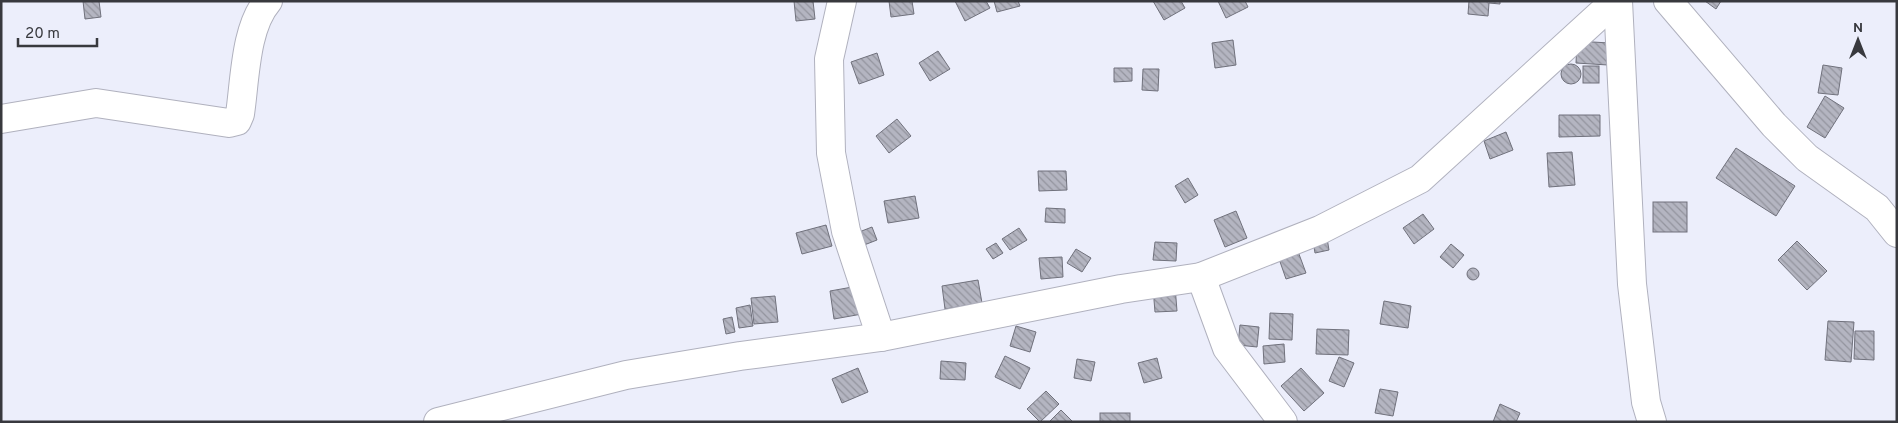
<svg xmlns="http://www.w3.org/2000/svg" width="1898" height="423" font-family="Overpass,sans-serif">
<defs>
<pattern id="building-back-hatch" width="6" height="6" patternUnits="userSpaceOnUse" patternTransform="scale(1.25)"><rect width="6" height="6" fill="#b4b5c1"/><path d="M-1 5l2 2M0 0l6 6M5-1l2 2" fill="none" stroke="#93949e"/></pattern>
</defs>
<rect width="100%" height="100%" fill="#eceefb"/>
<g fill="url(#building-back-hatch)" stroke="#70717c">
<polygon points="83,1 99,1 101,17 85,19"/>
<polygon points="794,1 813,1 815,19 796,21"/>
<polygon points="889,1 912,1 914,14 891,17"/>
<polygon points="955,1 986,1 990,8 965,21"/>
<polygon points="994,1 1018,1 1020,6 997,12"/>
<polygon points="1153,1 1181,1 1185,8 1164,20"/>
<polygon points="1218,1 1245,1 1248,7 1226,18"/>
<polygon points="1469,1 1500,1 1500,4 1489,3 1488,16 1468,14"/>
<polygon points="1705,1 1721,1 1716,9"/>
<polygon points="1233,40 1236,65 1215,68 1212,43"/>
<polygon points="1577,41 1609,43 1608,65 1576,63"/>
<polygon points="938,51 950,69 930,81 919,63"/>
<polygon points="877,53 884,75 859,84 851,62"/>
<circle cx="1571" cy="74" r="10"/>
<polygon points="1823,65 1842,68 1838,95 1818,93"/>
<rect x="1583" y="66" width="16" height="17"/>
<polygon points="1114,68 1132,68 1132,81 1114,82"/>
<polygon points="1143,69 1159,69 1158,91 1142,90"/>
<polygon points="1825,96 1844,108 1825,138 1807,127"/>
<polygon points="1559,115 1600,115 1600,136 1559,137"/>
<polygon points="897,119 911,136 889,153 876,136"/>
<polygon points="1506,132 1513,150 1490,159 1484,141"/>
<polygon points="1736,148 1795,186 1776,216 1716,178"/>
<polygon points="1572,152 1575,185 1549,187 1547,153"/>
<polygon points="1038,171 1066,171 1067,190 1039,191"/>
<polygon points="1188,178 1198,195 1185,203 1175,186"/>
<polygon points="915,196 919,218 888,223 884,201"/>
<rect x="1653" y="202" width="34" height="30"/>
<polygon points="1046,208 1065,209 1065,223 1045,222"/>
<polygon points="1236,211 1247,238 1225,247 1214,220"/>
<polygon points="1423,214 1434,229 1414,244 1403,228"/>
<polygon points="826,225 832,246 802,254 796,233"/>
<polygon points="872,227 877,240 859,247 854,234"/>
<polygon points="1019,228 1027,240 1010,250 1002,239"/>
<polygon points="1327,238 1329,250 1315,253 1313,241"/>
<polygon points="1797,241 1827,271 1807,290 1778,260"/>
<polygon points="1155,242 1177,243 1176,261 1153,260"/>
<polygon points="996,243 1003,253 993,259 986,249"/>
<polygon points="1451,244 1464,255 1453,268 1440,257"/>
<polygon points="1296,246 1306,273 1286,279 1277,253"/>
<polygon points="1076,249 1091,258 1082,272 1067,263"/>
<polygon points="1062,257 1063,277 1041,279 1039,258"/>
<circle cx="1473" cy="274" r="6"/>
<polygon points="978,280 982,303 945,309 942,286"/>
<polygon points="858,286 862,314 834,319 830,291"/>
<polygon points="1175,286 1177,311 1155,312 1153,288"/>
<polygon points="775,296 778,322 754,324 751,298"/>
<polygon points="1384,301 1411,306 1408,328 1380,324"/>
<polygon points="750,305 753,326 739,328 736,308"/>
<polygon points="1270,313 1293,314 1292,340 1269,339"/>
<polygon points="732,317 735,332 726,334 723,319"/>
<polygon points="1828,321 1854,322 1851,362 1825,360"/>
<polygon points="1240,325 1259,327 1257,347 1238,345"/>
<polygon points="1016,326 1036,332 1030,352 1010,346"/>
<polygon points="1317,329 1349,330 1348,355 1316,354"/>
<polygon points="1855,331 1874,331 1874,360 1854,359"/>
<polygon points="1284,344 1285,362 1264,364 1263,346"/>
<polygon points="1005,356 1030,368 1020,389 995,377"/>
<polygon points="1339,357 1354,363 1344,387 1329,381"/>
<polygon points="1157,358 1162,378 1144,383 1138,363"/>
<polygon points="1077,359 1095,362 1091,381 1074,378"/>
<polygon points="941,361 966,363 965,380 940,379"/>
<polygon points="858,368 868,392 842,403 832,379"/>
<polygon points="1301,368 1324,393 1304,411 1281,386"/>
<polygon points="1380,389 1398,392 1393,416 1375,413"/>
<polygon points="1046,391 1059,404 1040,422 1027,409"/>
<polygon points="1500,404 1520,413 1516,422 1493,422"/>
<polygon points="1061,410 1073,422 1049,422"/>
<rect x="1100" y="413" width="30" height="9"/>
</g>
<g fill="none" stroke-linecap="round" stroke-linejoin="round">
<g stroke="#b0b1be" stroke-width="30">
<g id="minor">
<polyline points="842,1 829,59 831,153 846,231 881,337"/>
<polyline points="1618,1 1632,284 1646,402 1652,422"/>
<polyline points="1668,1 1774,125 1807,158 1877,208 1897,233"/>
<path d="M1,119L96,103L229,123L237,121L240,114C245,81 245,27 268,1"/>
<polyline points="1201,277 1227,348 1283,422"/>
<polyline points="438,422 626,375 740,356 881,337 1121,289 1201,277 1320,230 1420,179 1615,1"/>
</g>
</g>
<use href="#minor" stroke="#fff" stroke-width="28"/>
</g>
<rect width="1898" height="423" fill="none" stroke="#38393e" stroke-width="5"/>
<g transform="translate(1858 40)" stroke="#eceefb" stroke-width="4" paint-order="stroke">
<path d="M0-4L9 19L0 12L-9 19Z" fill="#38393e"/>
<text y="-8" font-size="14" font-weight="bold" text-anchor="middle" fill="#38393e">N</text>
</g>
<path d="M18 38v8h79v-8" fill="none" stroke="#38393e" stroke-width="2.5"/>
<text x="25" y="38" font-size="15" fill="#38393e" stroke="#eceefb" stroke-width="4" paint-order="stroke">20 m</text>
</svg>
